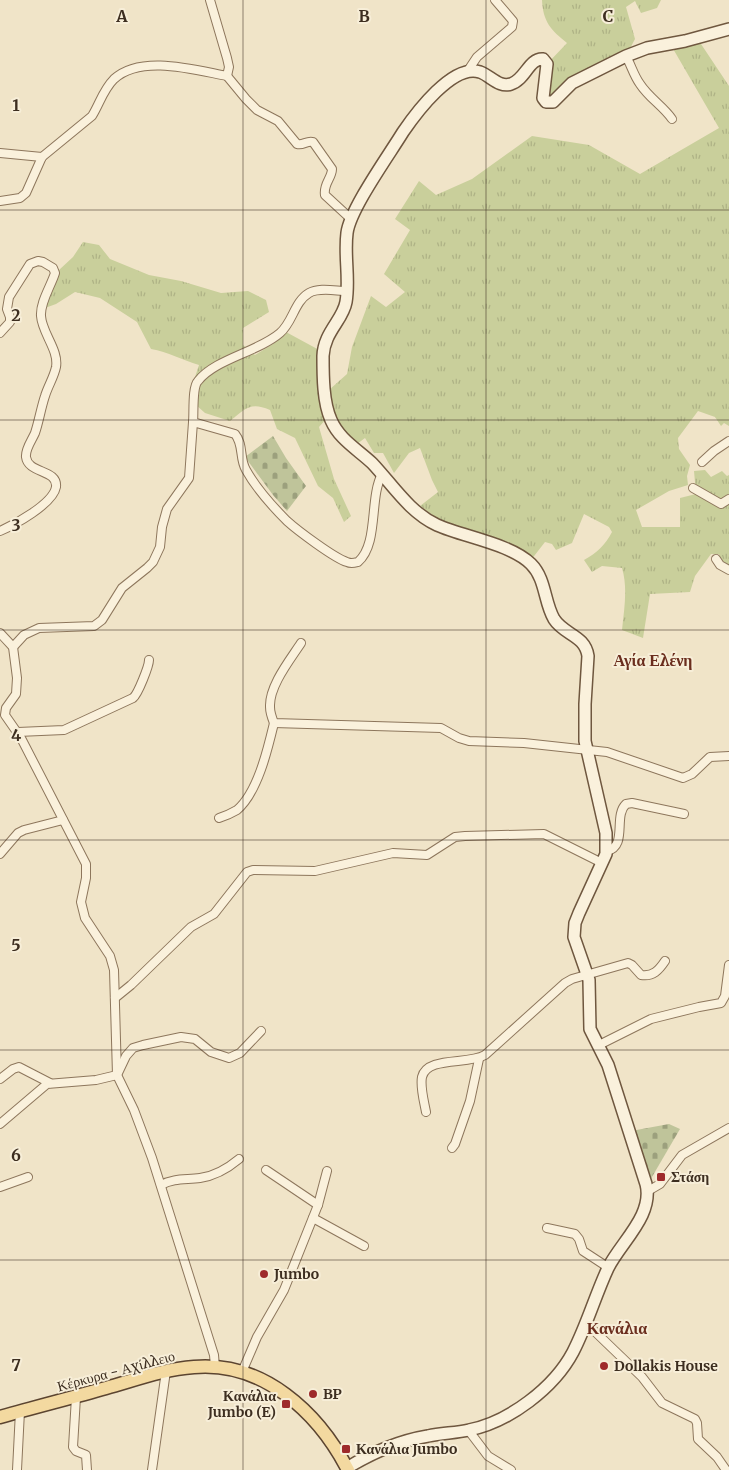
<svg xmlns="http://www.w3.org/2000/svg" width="729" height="1470" font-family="Merriweather,serif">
<defs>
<pattern id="grass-tufts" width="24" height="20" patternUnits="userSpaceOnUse" patternTransform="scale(1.25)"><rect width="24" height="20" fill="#c9cf9b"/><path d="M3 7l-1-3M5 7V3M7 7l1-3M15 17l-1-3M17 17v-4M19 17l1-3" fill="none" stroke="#aeb285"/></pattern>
<pattern id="cemetery-stones" width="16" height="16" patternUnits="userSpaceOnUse" patternTransform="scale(1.25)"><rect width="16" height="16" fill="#bfc49a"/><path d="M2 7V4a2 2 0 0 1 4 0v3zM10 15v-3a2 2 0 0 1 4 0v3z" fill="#9ca07d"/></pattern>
</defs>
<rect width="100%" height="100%" fill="#f0e4c8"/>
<g fill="url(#grass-tufts)">
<path d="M542,0H661L657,8L641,13L635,1L626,7L635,39L626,56L546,102L547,64L567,43C551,30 543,22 542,0Z"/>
<path d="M699,41L729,86V426L724,423L721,426L715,417L698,411L678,438L679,449L690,465L687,476L688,485L669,491L636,510L642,527H680V498L696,494L694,471L705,470L711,477L722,471L727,476L729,475V566L721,563L719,554H711L695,576L690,592L650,594L643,638L622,630C624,610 628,588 622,568L602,566L592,572L584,560C597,553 605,545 612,532L609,527L584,514L572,543L556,550L552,544L545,542L531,560L441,521L420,506L438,492L432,480L420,448L409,453L394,473L383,453H374L365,438L357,444L346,434L333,415L329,390L347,374L352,347L371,296L386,307L405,292L384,274L410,230L395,219L419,181L436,195L472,179L532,136L589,145L640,174L719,128L672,47Z"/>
<path d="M83,242L99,245L110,259L149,275L181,281L221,293L248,291L266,300L269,312L243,328V345L255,355L273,344L286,332L321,351L327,418L319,427L334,479L351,516L344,522L333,498L318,486L295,438L277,429L270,410C250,401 245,409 230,421L205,413L196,405L194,380L199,365C182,360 168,352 151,349L137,322L100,298L75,292L56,304L45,308L59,270L73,257Z"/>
</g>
<g fill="url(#cemetery-stones)">
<polygon points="273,436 286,458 306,486 287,511 273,495 245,457"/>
<polygon points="669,1124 680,1129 649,1182 631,1131"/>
</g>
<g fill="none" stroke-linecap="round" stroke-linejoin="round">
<g stroke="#8d765c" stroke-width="10">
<g id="street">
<polyline points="210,0 227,58 229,67 227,76"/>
<path d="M626,56C631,65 634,76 640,84C649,98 663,106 672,119"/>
<polyline points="467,72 477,57 512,27 513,21 495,0"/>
<polyline points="0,153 42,157"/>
<path d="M0,201L20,198L26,193L42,157L92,116C100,103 103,90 114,79C141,54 195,70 227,76L246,99L257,110L278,121L297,144C303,146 307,140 313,142L332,169C332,178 323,184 325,195L351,219"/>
<path d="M0,333L10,322V317L7,309L9,297L30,264L38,261L43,262L53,268L55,273C51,286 40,302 41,316C42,333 59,350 56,367C54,377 48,386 45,396C41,408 39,421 35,433C32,440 25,449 26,457C28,474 58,469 56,487C53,504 14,525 0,531"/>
<path d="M193,422C194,413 192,387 198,381C215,359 258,352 280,333C293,322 294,302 309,293C319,287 336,291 347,291"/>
<polyline points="702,462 714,451 729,441"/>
<polyline points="693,488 721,504 729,499"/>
<polyline points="716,559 720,565 729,570"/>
<polyline points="0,633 13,647 17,678 16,694 6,708 5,715 21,738 86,864 86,878 81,902 85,918 110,956 114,970 117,1075 134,1110 152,1158 214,1355 215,1367"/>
<path d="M301,643C290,660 269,686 270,707C270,712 272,718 274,723L441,728L459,738L469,741L524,743L607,752L683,778L692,774L710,757L729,756"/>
<path d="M13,647L24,635L39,628L94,626L102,620L122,588L147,568L153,562L160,547L162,527L167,509L189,478L193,422L235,434C244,445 239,458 246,470C256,488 272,506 287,521C297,530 334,558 347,562C351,564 354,563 358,562C379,544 369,498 382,474"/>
<path d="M18,732L64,730L133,698C138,694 149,666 149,660"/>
<path d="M219,818C225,816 232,813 237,810C258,792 268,748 274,723"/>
<path d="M607,851C628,846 613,816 626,804L632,803L684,814"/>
<polyline points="0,854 18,833 24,830 63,820"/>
<polyline points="115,998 131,985 191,927 214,914 247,872 253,870 315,871 393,853 427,855 455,837 465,836 544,834 602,863"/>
<polyline points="599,1045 651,1019 699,1007 721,1003 725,996 729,965"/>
<polyline points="0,1079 13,1069 19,1067 50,1083"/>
<path d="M426,1112C424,1101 420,1087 422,1077C427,1056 468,1065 485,1055L565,983L572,979L628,963L632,965L641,975C653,977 659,970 665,961"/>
<polyline points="0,1124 47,1084 96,1080 117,1075 126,1056 133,1048 143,1045 181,1037 195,1039 211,1052 229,1058 240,1053 261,1031"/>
<polyline points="452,1148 455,1144 470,1101 479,1059"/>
<polyline points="266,1170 318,1205"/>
<path d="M161,1185C174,1178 186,1180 200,1178C215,1176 227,1169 239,1159"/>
<polyline points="0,1187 28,1177"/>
<polyline points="648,1191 660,1184 682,1155 729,1128"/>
<polyline points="313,1218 364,1246"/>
<polyline points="547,1228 575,1234 579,1239 583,1251 609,1268"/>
<polyline points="586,1323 642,1377 662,1403 695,1419 697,1423 698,1439 717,1457 726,1470"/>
<polyline points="242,1372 257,1337 284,1290 318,1205 327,1171"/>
<polyline points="76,1397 73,1447 76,1451 86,1455 87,1470"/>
<polyline points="469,1431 488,1456 511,1470"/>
<polyline points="17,1470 20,1411"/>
<polyline points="152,1470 166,1371"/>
</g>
</g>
<g stroke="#6f573f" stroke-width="14">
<path id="secondary" d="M347,1468C373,1452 398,1441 428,1436C442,1433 456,1433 469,1430C509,1422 554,1388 573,1352C587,1325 595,1296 608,1268C621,1242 654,1215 646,1184L608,1065L590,1029L589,980L574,937L575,923L579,913L606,854V833L585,741V704L588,656C585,635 564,635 554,619C544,602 546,579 531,564C511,544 464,537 437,525C409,512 392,484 372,463C357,449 339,439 331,420C323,402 323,376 323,356C324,332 343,320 346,302C350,279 344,256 347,233C350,209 389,155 403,132C416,113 453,63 480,72C491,76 499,88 511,84C525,80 529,58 543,59L547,64L543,98L546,102H553L572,83L626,56L647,48L685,41L729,29"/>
</g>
<g stroke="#5b4430" stroke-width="15">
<path id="primary" d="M0,1417C35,1407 71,1398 106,1388C135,1380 164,1369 194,1367C263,1361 318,1412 348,1470"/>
</g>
<use href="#street" stroke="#faf1dc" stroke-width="8"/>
<use href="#secondary" stroke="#faf1dc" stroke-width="11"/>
<use href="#primary" stroke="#f3d9a0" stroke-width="12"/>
</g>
<path fill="none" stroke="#3d2e20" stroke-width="1" stroke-opacity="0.55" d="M243,0V1470M486,0V1470M0,210H729M0,420H729M0,630H729M0,840H729M0,1050H729M0,1260H729"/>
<g fill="#9e2a2b" stroke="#f7eed8" stroke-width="2">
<rect x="656" y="1172" width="10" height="10" rx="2.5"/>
<circle cx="264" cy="1274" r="5"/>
<circle cx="604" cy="1366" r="5"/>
<circle cx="313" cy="1394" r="5"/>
<rect x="281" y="1399" width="10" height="10" rx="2.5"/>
<rect x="341" y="1444" width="10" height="10" rx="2.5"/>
</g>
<g text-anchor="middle" stroke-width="4" stroke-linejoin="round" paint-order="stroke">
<g font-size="14" font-weight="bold" fill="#3d2e20" stroke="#f7eed8" text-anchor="start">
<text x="671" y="1182">Στάση</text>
<text x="274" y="1279">Jumbo</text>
<text x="614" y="1371">Dollakis House</text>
<text x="323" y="1399">BP</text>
<text x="276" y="1401" text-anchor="end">Κανάλια<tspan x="276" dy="16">Jumbo (E)</tspan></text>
<text x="356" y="1454">Κανάλια Jumbo</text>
</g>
<g font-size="14" fill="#3d2e20" stroke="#f7eed8">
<text transform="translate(116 1371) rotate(-15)" y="5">Κέρκυρα - Αχίλλειο</text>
</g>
<g font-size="16" font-weight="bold" fill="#6b2e1e" stroke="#f7eed8">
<text x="653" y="666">Αγία Ελένη</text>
<text x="617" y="1334">Κανάλια</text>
</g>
</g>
<g font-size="16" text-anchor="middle" font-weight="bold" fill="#3d2e20" stroke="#f7eed8" stroke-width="4" stroke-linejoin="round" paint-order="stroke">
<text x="122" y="22">A</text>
<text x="364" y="22">B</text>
<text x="608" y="22">C</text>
<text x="16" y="111">1</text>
<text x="16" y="321">2</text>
<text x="16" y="531">3</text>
<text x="16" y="741">4</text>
<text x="16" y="951">5</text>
<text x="16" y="1161">6</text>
<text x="16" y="1371">7</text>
</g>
</svg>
